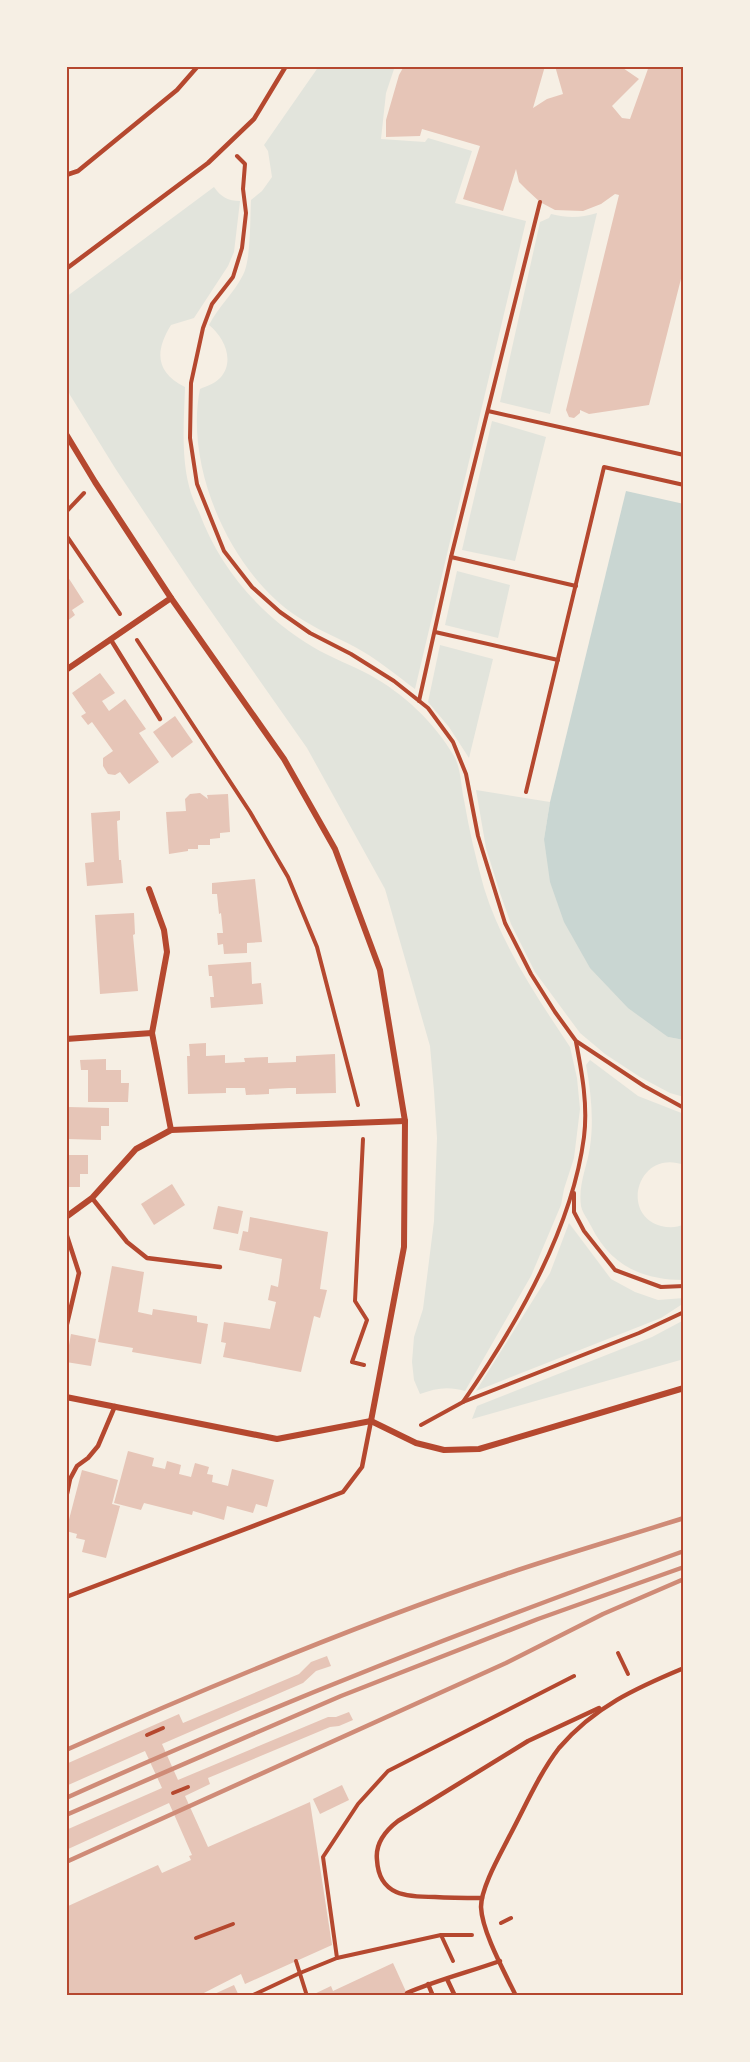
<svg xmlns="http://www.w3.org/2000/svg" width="750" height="2062" font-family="'DejaVu Sans',sans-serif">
<rect width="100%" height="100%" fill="#f6efe4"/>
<g fill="#e2e4dc">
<path d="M319,66H395L386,93L381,139L425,142L428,138L472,151L455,203L526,221L415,689C396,675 376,658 355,647C336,637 316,629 298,617C231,574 184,467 200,389C207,386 216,383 221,377C235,360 224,337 209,325C218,307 234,293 243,275C251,260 250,219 251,200L262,191L272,177L268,151L264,145Z"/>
<path d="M214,187C221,197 228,201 240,201L234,252L228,266L194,318L171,325C155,351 155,372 185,387C184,419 181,455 189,486C191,495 195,504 199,512C220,569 261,616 313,647C331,658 352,665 370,675C404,694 434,722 454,756C461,768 461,787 464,800C469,830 476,859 484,888C502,946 537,997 570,1047L577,1078L580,1109L574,1158L564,1189L561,1205L531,1276L465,1391C448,1386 436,1388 420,1394L414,1380L412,1362L414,1337L423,1309L434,1221L437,1138L434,1091L430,1046L385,889L307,748L194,587L115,468L70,395L66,385V297Z"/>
<path d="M597,213L550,414L500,402L540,222L549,218L551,214C568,218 580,218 597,213Z"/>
<polygon points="492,421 546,437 515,561 462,550"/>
<polygon points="457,571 510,585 498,638 445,625"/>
<polygon points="440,645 493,659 469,758 449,727 428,702"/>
<polygon points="476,790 550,802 544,839 668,1037 684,1040 684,1097 670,1093 640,1077 605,1054 580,1033 535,972 511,924 500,893 486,848"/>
<path d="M590,1060L638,1096L684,1114V1165C638,1148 619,1215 661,1226C669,1228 677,1228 684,1224V1280C642,1280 610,1265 591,1226C588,1220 582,1212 581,1206C578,1185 587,1167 590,1147C594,1120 591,1092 586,1065Z"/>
<polygon points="569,1223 611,1279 635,1292 658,1300 684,1298 684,1303 661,1318 476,1391 550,1273"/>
<polygon points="684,1320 684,1359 472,1419 477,1406 652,1337"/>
</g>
<polygon fill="#c9d6d2" points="626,491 684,504 684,1040 668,1037 628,1008 590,968 564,922 550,882 544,839 550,802"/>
<g fill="#e6c5b7">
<polygon points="404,66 545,66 533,108 547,99 563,94 555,66 620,66 639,79 612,106 622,118 630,119 649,66 684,66 684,267 649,405 589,414 580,410 580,413 574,418 569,417 566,410 619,195 615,194 601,204 583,211 555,210 540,202 527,190 519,182 516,169 503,211 463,199 480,146 422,129 420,136 386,137 386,120 399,75"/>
<polygon points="66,574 84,602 72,610 75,615 66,622"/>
<polygon points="100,673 115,693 102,701 109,711 125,699 146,729 139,733 159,762 129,784 120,772 115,775 108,774 103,766 103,758 113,751 92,722 88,725 81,716 86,713 72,693"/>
<polygon points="175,716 193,742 172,758 153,732"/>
<polygon points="200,793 208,799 207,795 228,794 230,832 220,833 220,838 210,839 210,845 198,845 198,849 188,849 188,851 169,854 166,812 186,811 185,799 190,794"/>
<polygon points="120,811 120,820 117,821 119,860 121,860 123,883 87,886 85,863 94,862 91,813"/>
<polygon points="255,879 262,942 247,943 247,953 224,954 223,944 218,945 217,933 223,933 221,913 219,914 217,894 212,894 212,883"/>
<polygon points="134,913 135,934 133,935 138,991 100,994 95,915"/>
<polygon points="251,962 252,984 261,983 263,1004 211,1008 210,997 214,997 212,976 209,976 208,965"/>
<polygon points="206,1043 206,1056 225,1055 225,1063 245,1062 244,1058 268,1057 268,1063 296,1062 296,1056 335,1054 336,1093 296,1094 296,1088 289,1088 269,1089 269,1094 246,1095 245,1088 226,1088 226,1093 188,1094 187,1056 190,1056 189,1044"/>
<polygon points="106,1059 106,1070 121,1070 121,1083 129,1083 128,1102 88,1102 88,1070 81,1070 80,1060"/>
<polygon points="68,1107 109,1108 109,1126 101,1126 101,1140 68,1139"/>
<polygon points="66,1155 88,1155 88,1174 80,1174 80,1187 66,1187"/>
<polygon points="172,1184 185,1205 154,1225 141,1204"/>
<polygon points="218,1206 243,1211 238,1234 213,1229"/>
<polygon points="250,1217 328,1232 320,1289 327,1290 320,1318 314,1316 301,1372 223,1357 226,1343 221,1342 224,1322 270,1329 276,1302 268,1300 271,1285 278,1287 282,1259 239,1250 243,1231 248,1232"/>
<polygon points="112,1266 144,1272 138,1312 152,1315 153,1309 197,1316 197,1322 208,1324 201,1364 132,1352 133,1348 98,1342"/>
<polygon points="71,1334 96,1339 91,1366 66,1362"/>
<polygon points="128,1451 154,1458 152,1466 165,1469 167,1461 181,1465 179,1474 191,1477 195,1463 209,1467 207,1474 213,1475 212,1482 228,1486 232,1469 274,1480 267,1507 256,1504 253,1513 227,1506 224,1520 193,1511 192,1515 144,1503 141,1510 114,1503"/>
<polygon points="82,1470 118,1480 112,1504 120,1506 106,1558 82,1552 85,1540 76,1538 77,1534 66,1531"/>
<polygon points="327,1656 331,1666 316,1671 303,1683 162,1744 178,1780 328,1717 336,1717 349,1712 353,1720 339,1726 330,1727 208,1778 210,1784 185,1796 208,1847 310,1802 332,1945 245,1984 241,1974 198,1996 66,1996 66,1907 158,1865 162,1873 191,1860 189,1856 192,1855 169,1803 66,1850 66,1830 162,1788 145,1751 66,1786 66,1764 179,1714 183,1723 299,1674 311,1662"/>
<polygon points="342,1785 349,1800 320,1814 313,1799"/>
<polygon points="393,1963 408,1996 310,1996 331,1986 333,1991"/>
<polygon points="234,1985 239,1996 210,1996"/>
</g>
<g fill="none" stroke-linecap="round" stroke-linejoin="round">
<g stroke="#b5482f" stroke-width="4">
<polyline points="237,156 245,164 243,189 246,213 242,248 233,277 212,304 203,328 191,383 190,438 197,484 224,551 252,587 280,612 310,633 351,654 394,681 428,708 453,742 466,774 478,836 505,923 531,974 555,1012 576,1041 644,1086 684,1108"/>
<polyline points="488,411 684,455"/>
<polyline points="66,512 84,493"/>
<polyline points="66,535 120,614"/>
<polyline points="451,557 540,202"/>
<polyline points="435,632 558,660"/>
<polyline points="137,640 250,812 288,877 317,947 358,1105"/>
<polyline points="419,701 451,557 576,586"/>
<polyline points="526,792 604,467 684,485"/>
<polyline points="363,1139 355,1301 367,1320 352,1362 364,1365"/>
<polyline points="574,1193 574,1212 584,1231 615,1270 661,1287 684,1286"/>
<path d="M463,1402C516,1326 572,1230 584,1137C588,1105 582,1073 576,1042"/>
<polyline points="421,1425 463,1402 639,1333 684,1312"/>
<polyline points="618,1653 628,1674"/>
<polyline points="147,1735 163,1728"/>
<polyline points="173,1793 188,1787"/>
<polyline points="501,1923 511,1918"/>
<polyline points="441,1935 453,1961"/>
<polyline points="196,1938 233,1924"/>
<polyline points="337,1958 441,1935 472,1935"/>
<polyline points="296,1961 307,1996"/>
<polyline points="251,1996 300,1973 337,1958 323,1857 358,1804 388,1771 574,1676"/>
</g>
<g stroke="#b5482f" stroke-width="4.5">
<polyline points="66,175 78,171 177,90 198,66"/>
<polyline points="66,269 208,163 254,119 286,66"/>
<polyline points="111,640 160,719"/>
<polyline points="92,1198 127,1242 147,1258 220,1267"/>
<polyline points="66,1233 79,1273 66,1328"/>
<polyline points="66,1498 70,1479 77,1466 88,1458 98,1446 115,1406"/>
<polyline points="66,1597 343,1492 362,1467 371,1421"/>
<path d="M482,1898C467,1898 451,1898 435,1897C407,1897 379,1896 377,1860C375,1843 385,1831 398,1821L528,1741L599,1708"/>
<polyline points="447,1979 455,1996"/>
<polyline points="428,1984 433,1996"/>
<path d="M407,1993C437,1980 469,1972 500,1961"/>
<path d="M516,1996C505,1973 482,1932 481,1907C481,1887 501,1853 510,1835C525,1807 539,1774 559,1748C594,1707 636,1688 684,1668"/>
</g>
<g stroke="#b5482f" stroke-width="6">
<polyline points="66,434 95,482 171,598 284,759 335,849 380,970 405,1121 404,1247 371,1421"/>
<polyline points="66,670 171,598"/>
<polyline points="149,889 164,930 167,952 152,1033 171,1130"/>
<polyline points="66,1039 152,1033"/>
<polyline points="66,1217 92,1198 136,1149 171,1130 405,1121"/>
<polyline points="66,1397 277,1439 371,1421 416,1443 444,1450 479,1449 684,1388"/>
</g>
<g stroke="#cf8b77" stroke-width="4.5">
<path d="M66,1750C210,1686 356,1625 506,1574C565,1554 624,1537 684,1518"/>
<path d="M66,1798C268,1707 475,1626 684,1551"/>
<polyline points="66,1815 341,1696 538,1619 684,1567"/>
<polyline points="66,1862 506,1663 603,1614 684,1579"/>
</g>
</g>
<rect width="750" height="2062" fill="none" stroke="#f6efe4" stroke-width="135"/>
<rect x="68" y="68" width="614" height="1926" fill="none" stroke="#b5482f" stroke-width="2"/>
</svg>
